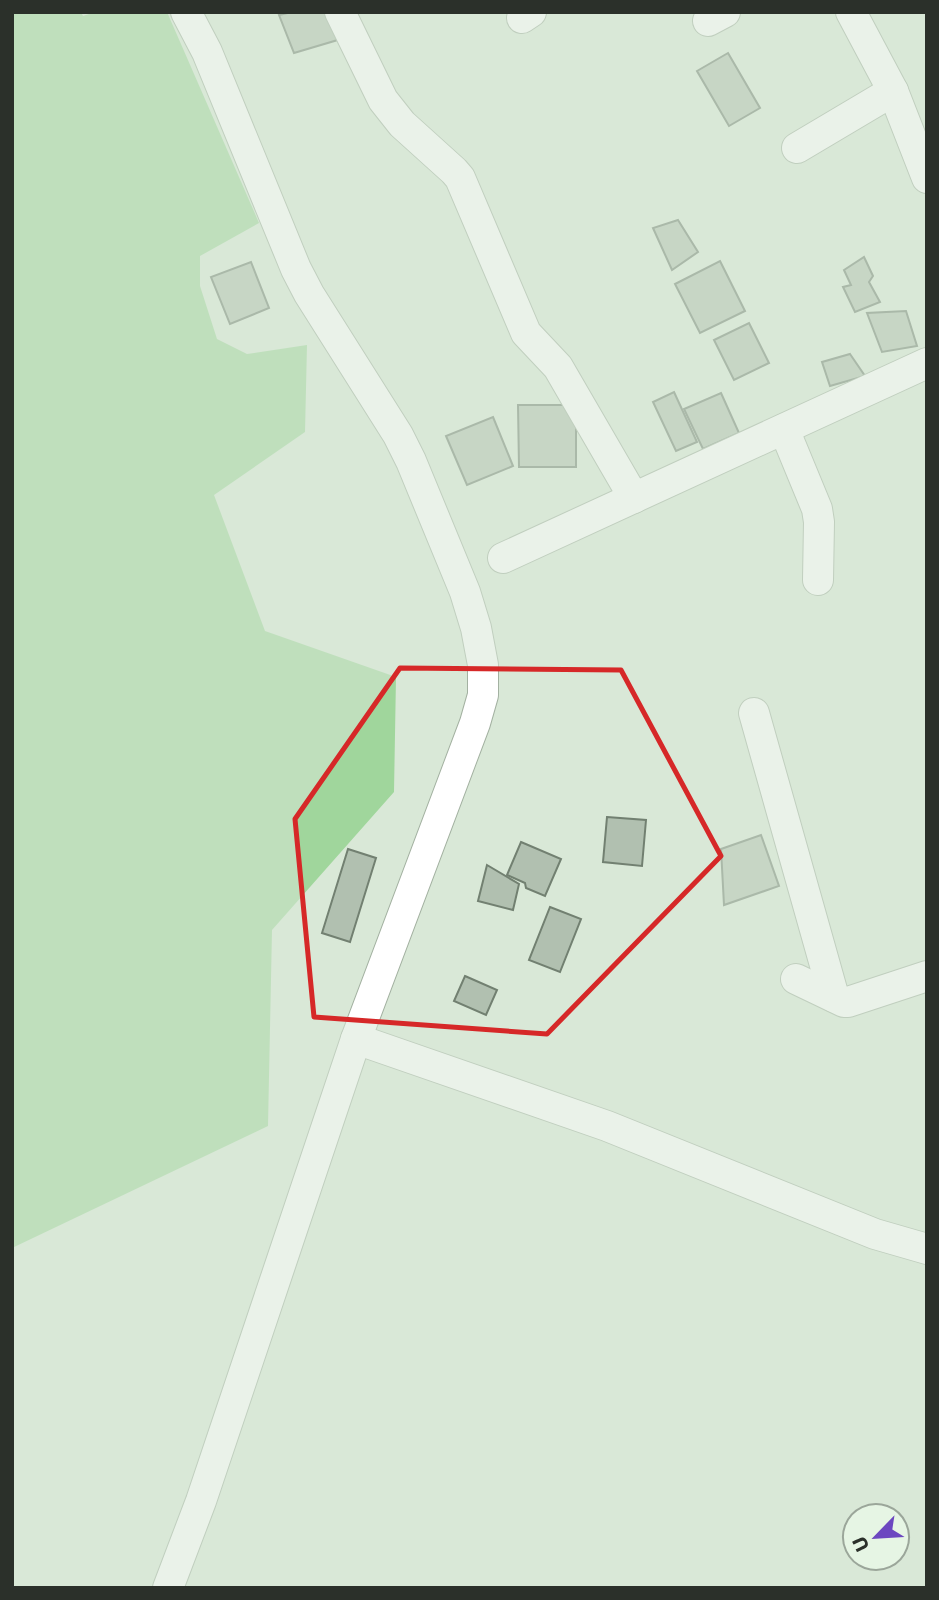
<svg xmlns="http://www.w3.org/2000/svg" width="939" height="1600" font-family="Commissioner,sans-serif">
<rect width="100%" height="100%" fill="#d9e8d7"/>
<polygon fill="#a0d69c" points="12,12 81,12 83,16 95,12 167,12 259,223 200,256 200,286 217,339 247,354 307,345 305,432 214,495 265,631 396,677 394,792 272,930 268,1126 12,1248"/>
<g fill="#b1c0b0" stroke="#728071" stroke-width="2">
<polygon points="292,12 329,12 341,39 294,53 279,15"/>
<polygon points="728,53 760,108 729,126 697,71"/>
<polygon points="678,220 698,252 672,270 653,228"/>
<polygon points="864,257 873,276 869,282 880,302 855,312 843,287 851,285 844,270"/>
<polygon points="720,261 745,311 700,333 675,284"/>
<polygon points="251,262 269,308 230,324 211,277"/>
<polygon points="906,311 917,346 882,352 867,313"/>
<polygon points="749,323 769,363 734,380 714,340"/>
<polygon points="850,354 865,376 830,386 822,362"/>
<polygon points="674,392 697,442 676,451 653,402"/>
<polygon points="721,393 739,433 703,449 684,409"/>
<polygon points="518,405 576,405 576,467 519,467"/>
<polygon points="493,417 513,466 467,485 446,436"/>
<polygon points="607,817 646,820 642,866 603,862"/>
<polygon points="761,835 779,886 724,905 721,849"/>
<polygon points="521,842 561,859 545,896 526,888 525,883 507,875"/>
<polygon points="348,849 376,858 350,942 322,933"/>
<polygon points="487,865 519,884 513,910 478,901"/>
<polygon points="550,907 581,919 560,972 529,960"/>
<polygon points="465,976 497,990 486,1015 454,1001"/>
</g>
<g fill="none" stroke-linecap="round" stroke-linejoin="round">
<g stroke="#a3b1a1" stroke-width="32">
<g id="minor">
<polyline points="340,12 383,100 402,124 454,171 460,178 526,333 558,367 634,498"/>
<polyline points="851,12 893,91 927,178"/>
<polyline points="522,18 531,12"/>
<polyline points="708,21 725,12"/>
<polyline points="797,148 893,91"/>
<polyline points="784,429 817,509 819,522 818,580"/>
<polyline points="503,558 927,363"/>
<polyline points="754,713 834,997"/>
<polyline points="796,979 844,1002 848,1002 927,976"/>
<polyline points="356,1039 607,1126 875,1234 927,1249"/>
<polyline points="168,1588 201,1501 356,1039 475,723 483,695 483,665 476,628 465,592 411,461 398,435 309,294 296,269 207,52 186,12"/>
</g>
</g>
<use href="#minor" stroke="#fff" stroke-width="30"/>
</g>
<path d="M0 0H939V1600H0ZM400,668L621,670L721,856L547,1034L314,1017L295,819Z" fill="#d9e8d7" fill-opacity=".55" fill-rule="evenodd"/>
<path fill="none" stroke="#d62828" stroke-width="5" stroke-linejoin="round" d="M400,668L621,670L721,856L547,1034L314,1017L295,819Z"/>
<rect width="939" height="1600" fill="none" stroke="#2b302a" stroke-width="28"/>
<g transform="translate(876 1537) rotate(245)"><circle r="33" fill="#e6f5e4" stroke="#9ba69a" stroke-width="2"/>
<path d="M0-5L12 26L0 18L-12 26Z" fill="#6c47c0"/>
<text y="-10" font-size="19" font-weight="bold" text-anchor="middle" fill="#2b302a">U</text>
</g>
</svg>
